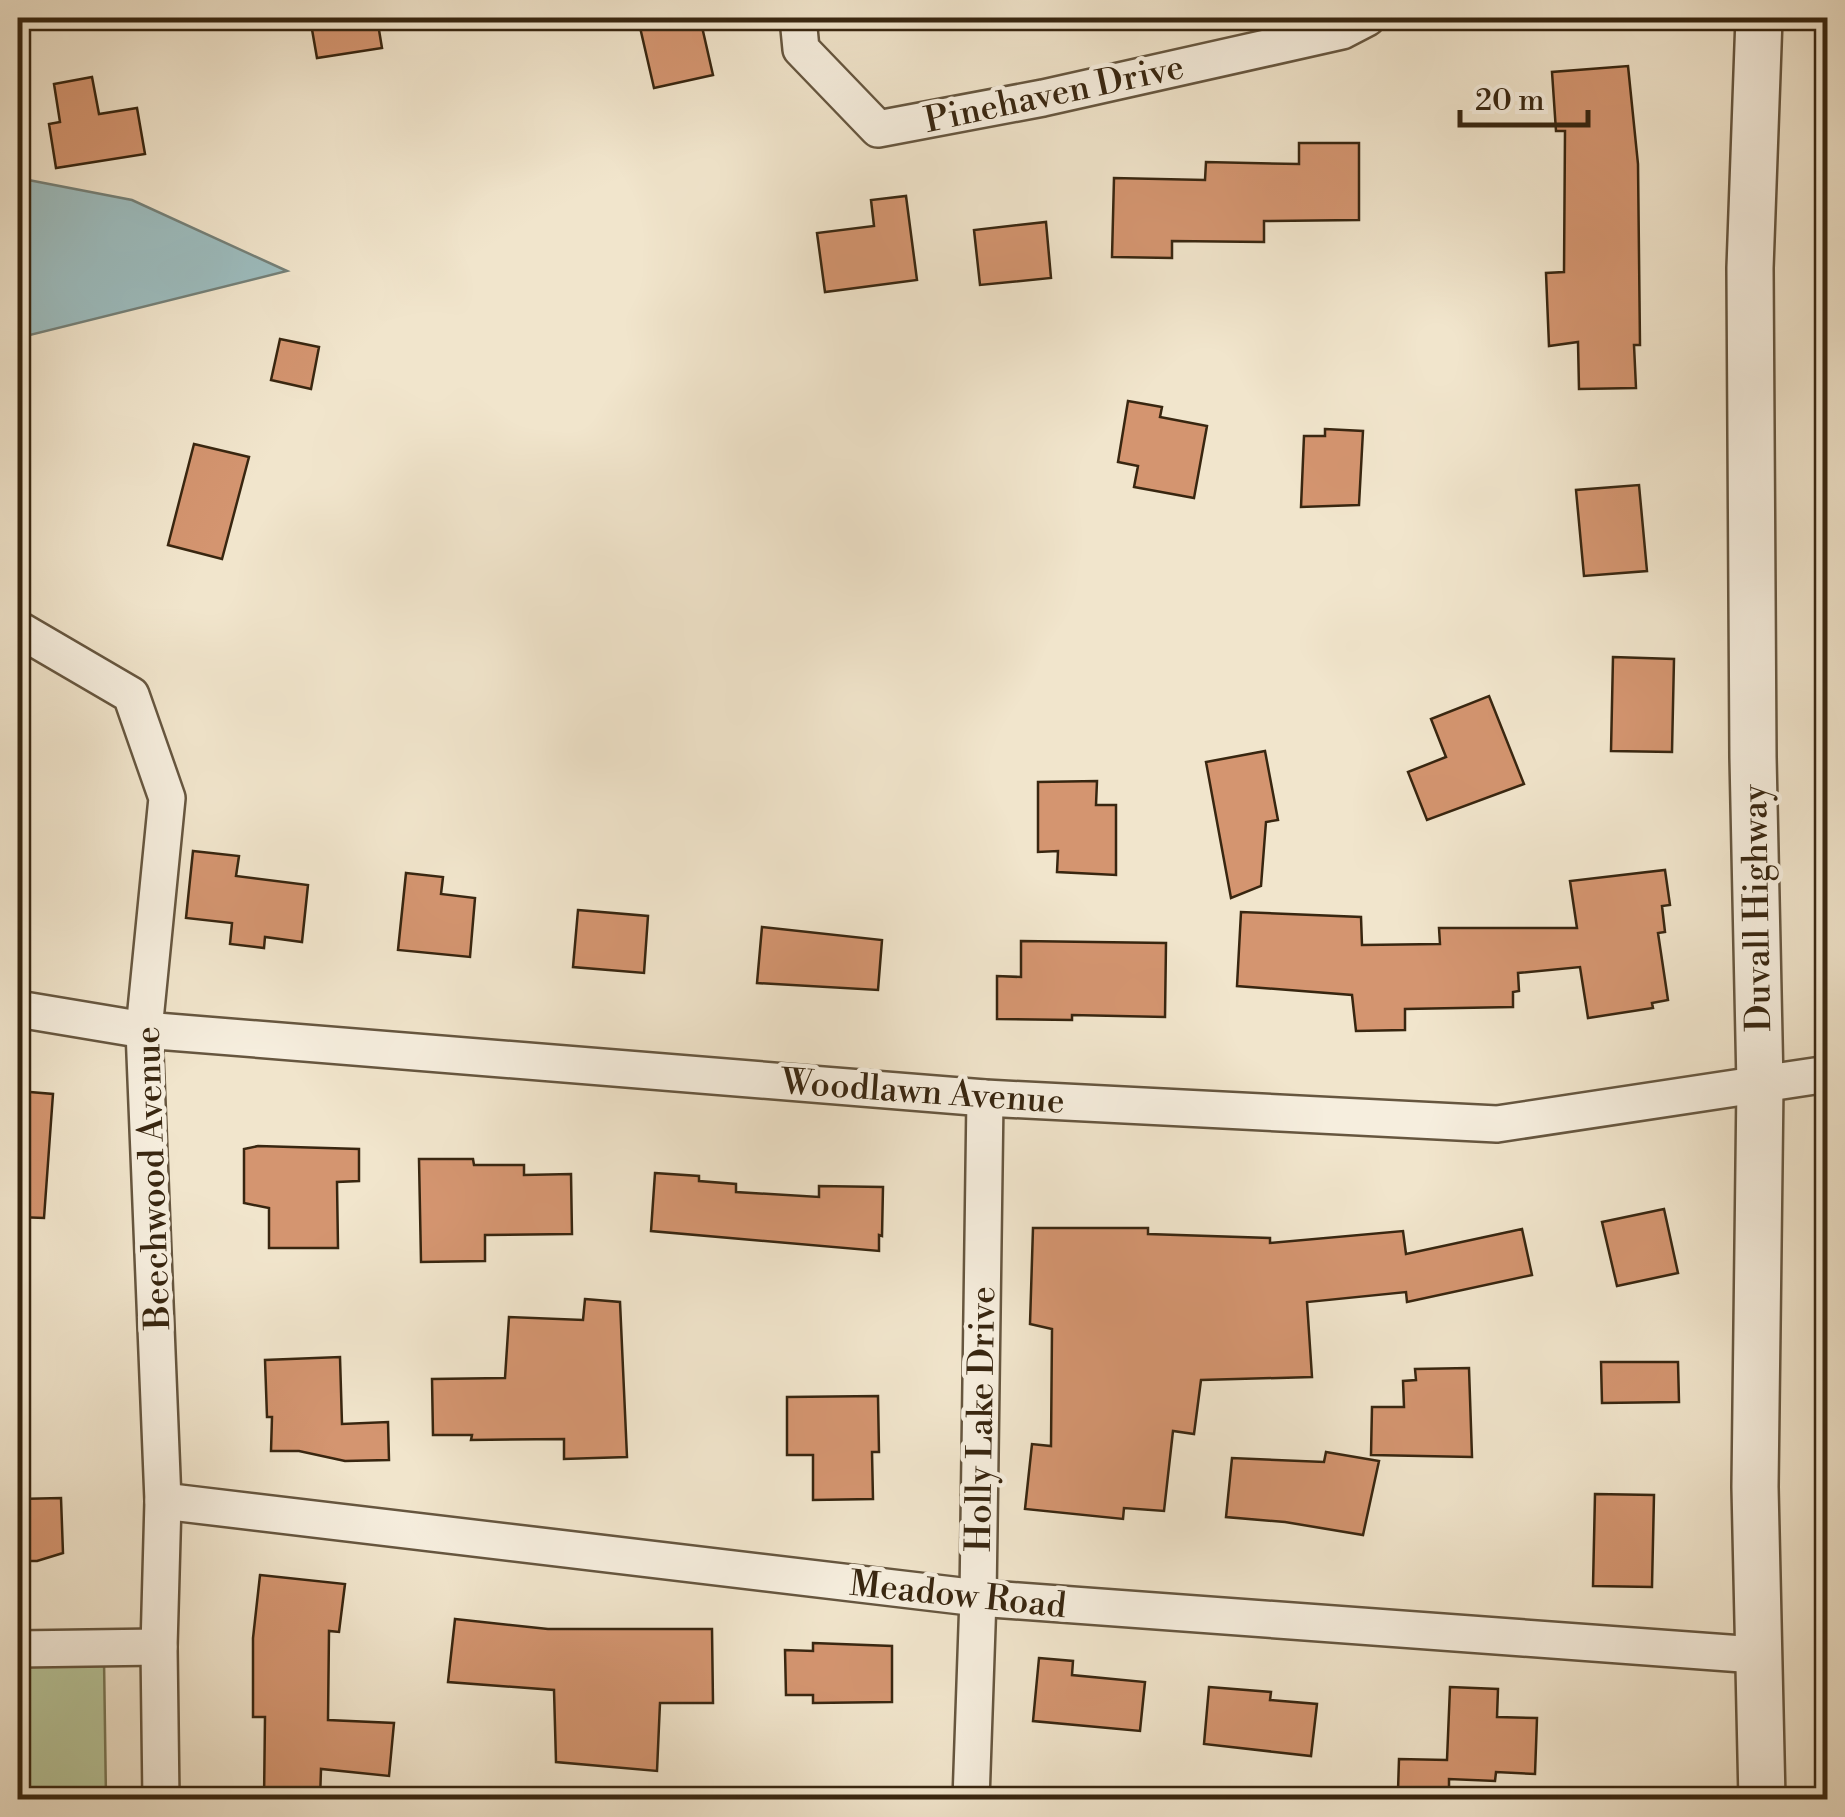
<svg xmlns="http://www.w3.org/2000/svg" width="1845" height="1817" font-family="'Libre Bodoni',serif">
<rect width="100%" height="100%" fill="#f1e5cc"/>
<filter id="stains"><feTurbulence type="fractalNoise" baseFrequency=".002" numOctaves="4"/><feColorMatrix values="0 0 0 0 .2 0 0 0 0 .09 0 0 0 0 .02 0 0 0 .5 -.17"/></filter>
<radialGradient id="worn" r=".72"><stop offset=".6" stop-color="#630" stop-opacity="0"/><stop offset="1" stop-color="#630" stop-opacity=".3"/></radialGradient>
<polygon fill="#b7c59a" stroke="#787655" stroke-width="2.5" points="18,1659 104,1659 106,1799 18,1799"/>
<polygon fill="#9dbdbf" stroke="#758179" stroke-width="2.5" points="18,178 132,200 287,271 18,338"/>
<g fill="#d49570" stroke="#382610" stroke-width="2.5">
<polygon points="310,18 377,18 382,48 317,58"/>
<polygon points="662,18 700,18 713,75 654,88 639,23"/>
<polygon points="1628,66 1638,164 1640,345 1634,345 1636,388 1579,389 1578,342 1549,346 1546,273 1564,272 1565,131 1556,131 1552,72"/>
<polygon points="92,77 99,114 137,108 145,154 56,168 49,124 60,122 54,84"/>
<polygon points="1299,143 1359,143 1359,220 1264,221 1264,242 1172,241 1172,258 1112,257 1114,178 1205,180 1206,162 1299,164"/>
<polygon points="906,196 917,280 825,292 817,233 874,226 871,200"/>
<polygon points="1046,222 1051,278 980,285 974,230"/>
<polygon points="280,339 319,347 311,389 271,380"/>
<polygon points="1128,401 1162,407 1160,417 1207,426 1194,498 1134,487 1138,466 1118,462"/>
<polygon points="1325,429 1363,431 1359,505 1301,507 1304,436 1325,436"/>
<polygon points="194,444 249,457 222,559 168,545"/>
<polygon points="1639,485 1647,571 1584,576 1576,490"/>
<polygon points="1613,657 1674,659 1672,752 1611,751"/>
<polygon points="1489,696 1524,784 1427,820 1408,772 1446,757 1431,719"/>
<polygon points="1265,751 1278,820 1266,822 1261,886 1231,898 1206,762"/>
<polygon points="1097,781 1096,805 1116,805 1116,875 1057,872 1058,851 1038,852 1038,782"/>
<polygon points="193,851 239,856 236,876 308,885 302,942 265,937 264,948 230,944 232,923 186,918"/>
<polygon points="1665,870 1670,905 1662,906 1665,932 1658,933 1668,1000 1652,1003 1653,1008 1588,1018 1580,967 1518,973 1519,991 1513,992 1513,1007 1405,1009 1405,1030 1356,1031 1352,995 1237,986 1241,912 1361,917 1362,945 1440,944 1439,928 1577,928 1570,881"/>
<polygon points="406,873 443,877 441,894 475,898 470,957 398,950"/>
<polygon points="578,910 648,916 644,973 573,967"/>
<polygon points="762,927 882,940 878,990 757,983"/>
<polygon points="1021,941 1166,943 1165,1017 1072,1015 1072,1020 997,1019 997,976 1021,977"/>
<polygon points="18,1091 53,1094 44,1218 18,1217"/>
<polygon points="258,1146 359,1149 359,1181 337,1182 338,1248 269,1248 269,1208 244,1203 244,1149"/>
<polygon points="419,1159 473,1159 474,1165 524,1165 524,1175 571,1174 572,1234 485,1235 485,1261 421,1262"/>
<polygon points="655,1173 699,1176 699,1181 736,1184 736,1192 819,1197 819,1186 883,1187 882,1236 879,1235 879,1251 651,1231"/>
<polygon points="1664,1209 1678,1273 1617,1286 1602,1222"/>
<polygon points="1033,1228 1148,1228 1148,1234 1270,1238 1270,1243 1403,1231 1406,1254 1522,1229 1532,1275 1407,1302 1406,1292 1307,1302 1312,1377 1201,1380 1194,1434 1173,1431 1164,1511 1124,1508 1123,1519 1025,1509 1032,1444 1051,1446 1052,1329 1030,1324"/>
<polygon points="585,1299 620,1302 627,1457 564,1459 564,1439 471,1440 472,1435 433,1435 432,1379 505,1378 509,1317 583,1320"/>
<polygon points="340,1357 342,1424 388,1422 389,1460 345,1461 299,1451 271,1451 272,1417 267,1417 265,1360"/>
<polygon points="1601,1362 1678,1362 1679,1402 1602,1403"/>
<polygon points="1469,1368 1472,1457 1371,1455 1372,1407 1404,1407 1403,1381 1416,1380 1415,1369"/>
<polygon points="878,1396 879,1452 872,1452 873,1499 813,1500 813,1455 787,1455 787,1397"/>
<polygon points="1326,1452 1379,1461 1363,1535 1285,1522 1226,1517 1232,1458 1324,1462"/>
<polygon points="1595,1494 1654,1495 1652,1587 1593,1586"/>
<polygon points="61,1498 63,1553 37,1561 18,1561 18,1499"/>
<polygon points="260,1575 345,1584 339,1632 329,1631 328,1720 394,1723 389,1776 321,1769 320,1800 264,1800 265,1717 253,1717 253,1638"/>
<polygon points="455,1619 548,1629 712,1629 713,1703 660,1703 657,1771 556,1762 554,1690 448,1682"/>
<polygon points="813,1643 892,1646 892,1702 813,1703 813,1695 786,1695 785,1650 813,1651"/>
<polygon points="1039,1658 1073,1661 1072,1675 1145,1682 1140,1731 1033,1721"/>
<polygon points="1209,1687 1271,1692 1270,1700 1317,1704 1311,1756 1204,1744"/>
<polygon points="1450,1687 1498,1689 1497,1717 1537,1718 1535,1774 1496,1772 1495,1781 1449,1779 1449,1792 1398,1791 1399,1759 1447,1760"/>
</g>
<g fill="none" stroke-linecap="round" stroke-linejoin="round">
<g stroke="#66563f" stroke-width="40">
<g id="minor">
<polyline points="798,18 801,49 878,129 1043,98 1342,31 1367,18"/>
<polyline points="18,629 131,695 167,798 144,1030 163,1501 159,1647 161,1800"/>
<polyline points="18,1009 144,1030 985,1098 1497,1124 1828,1074"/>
<polyline points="163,1501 978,1598 1756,1655"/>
<polyline points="18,1649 159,1647"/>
<polyline points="971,1800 978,1598 985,1098"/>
</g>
</g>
<g stroke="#66563f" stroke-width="50">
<polyline id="tertiary" points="1759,18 1750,268 1753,757 1760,1085 1755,1487 1762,1800"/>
</g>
<use href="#minor" stroke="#f6eede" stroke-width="35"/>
<use href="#tertiary" stroke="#f6eede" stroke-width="45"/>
</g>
<g text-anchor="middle" stroke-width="9" stroke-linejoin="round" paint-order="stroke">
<g font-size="35" fill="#382610" stroke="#f6eede">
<text transform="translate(1054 93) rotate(-12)" y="12">Pinehaven Drive</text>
<text transform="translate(1756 908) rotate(-91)" y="12">Duvall Highway</text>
<text transform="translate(923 1091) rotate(4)" y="12">Woodlawn Avenue</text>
<text transform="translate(152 1178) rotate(-92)" y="12">Beechwood Avenue</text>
<text transform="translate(980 1419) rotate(-89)" y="12">Holly Lake Drive</text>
<text transform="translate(958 1594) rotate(6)" y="12">Meadow Road</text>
</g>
</g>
<rect width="1845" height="1817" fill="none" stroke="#f1e5cc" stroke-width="60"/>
<rect x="20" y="20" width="1805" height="1777" fill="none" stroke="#382610" stroke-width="5"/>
<rect x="30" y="30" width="1785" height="1757" fill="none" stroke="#382610" stroke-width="2.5"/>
<path d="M1460 110v15h128v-15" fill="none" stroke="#382610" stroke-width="5"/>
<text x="1475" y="110" font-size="30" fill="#382610" stroke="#f6eede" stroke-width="8" paint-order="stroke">20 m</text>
<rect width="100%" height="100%" filter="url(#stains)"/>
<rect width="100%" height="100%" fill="url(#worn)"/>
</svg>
